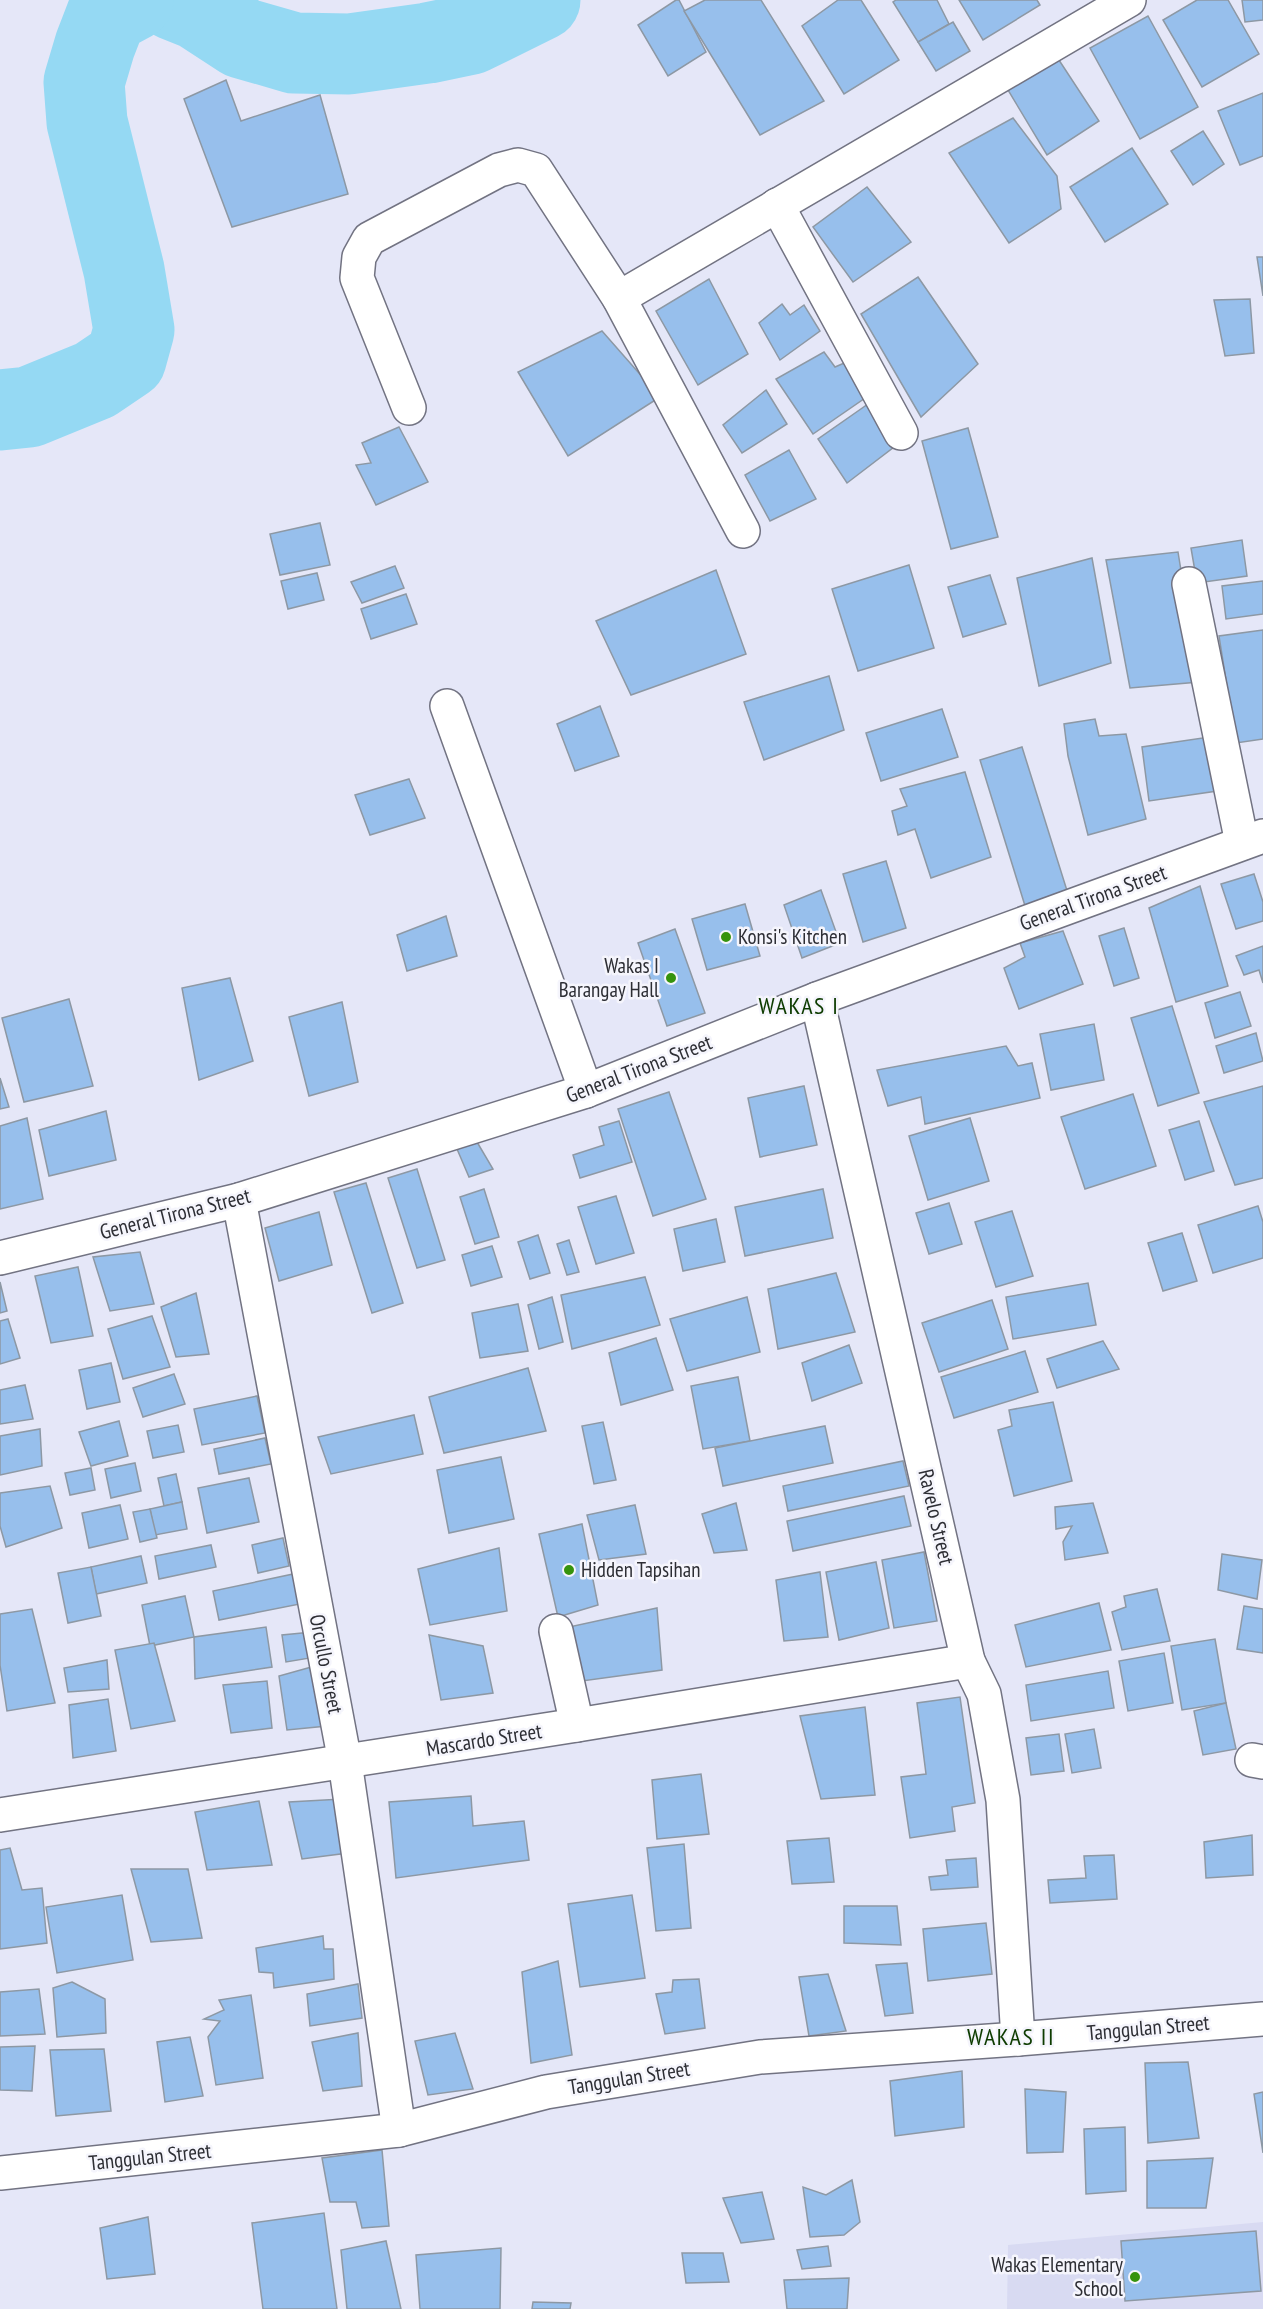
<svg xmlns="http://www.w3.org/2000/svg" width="1263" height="2309" font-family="'PT Sans Narrow',sans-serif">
<rect width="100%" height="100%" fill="#e5e7f8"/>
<polygon fill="#d8daf2" points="1263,2222 1263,2309 1007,2309 1008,2245"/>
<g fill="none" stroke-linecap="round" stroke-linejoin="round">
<g stroke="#95d9f3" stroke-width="81">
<polyline points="174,0 199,10 242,38 294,53 349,54 428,43 471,34 540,0"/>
<polyline points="0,410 29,407 95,380 126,359 134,330 124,270 87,122 84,82 95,45 107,14 133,0"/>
</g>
</g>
<g fill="#97bfec" stroke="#8d98a4" stroke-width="1.5">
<polygon points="676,0 679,0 706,52 668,76 638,25"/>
<polygon points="705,0 761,0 824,101 760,135 684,11"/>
<polygon points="838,0 861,0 899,60 844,94 802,26"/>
<polygon points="896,0 937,0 949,24 918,42 893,2"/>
<polygon points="959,0 1037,0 1040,5 983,40"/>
<polygon points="1197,0 1228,0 1259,54 1202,87 1163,20"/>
<polygon points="1242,0 1263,0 1263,20 1245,22"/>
<polygon points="1148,16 1198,107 1140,139 1090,48"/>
<polygon points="953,22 970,51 936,71 918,42"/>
<polygon points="1055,54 1099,121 1047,155 1002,80"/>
<polygon points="226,80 241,121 320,95 348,194 232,227 184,99"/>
<polygon points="1263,93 1263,156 1240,165 1218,111"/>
<polygon points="1013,118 1057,176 1061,209 1009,243 949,153"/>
<polygon points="1203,131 1224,164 1193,185 1171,151"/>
<polygon points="1132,148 1168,204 1105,242 1070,187"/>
<polygon points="867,187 911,242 853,282 813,227"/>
<polygon points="1257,257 1263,257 1263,296"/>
<polygon points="918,277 978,364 921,417 861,314"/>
<polygon points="709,279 748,354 698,385 656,311"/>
<polygon points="1250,299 1254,353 1225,356 1214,300"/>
<polygon points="782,304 790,315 804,305 820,331 780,360 759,323"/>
<polygon points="602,331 660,397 568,456 518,372"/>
<polygon points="824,352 835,367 849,361 868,396 813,434 776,379"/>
<polygon points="766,390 787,424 742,453 723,425"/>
<polygon points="868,404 894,447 847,483 818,439"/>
<polygon points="399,427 428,482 376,505 356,465 371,463 362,443"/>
<polygon points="968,428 998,537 951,549 922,441"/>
<polygon points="789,450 816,499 770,521 745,475"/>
<polygon points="320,523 330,565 280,575 270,534"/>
<polygon points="1242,540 1247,576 1197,583 1191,548"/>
<polygon points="1178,552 1199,682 1130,688 1106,560"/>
<polygon points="1092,558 1111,663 1039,686 1017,578"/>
<polygon points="909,565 934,648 858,671 832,589"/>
<polygon points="395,566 404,588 362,603 351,582"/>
<polygon points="716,570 746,654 631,695 596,621"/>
<polygon points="317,573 324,600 288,609 281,581"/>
<polygon points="990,575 1006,624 963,637 948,587"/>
<polygon points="1263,581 1263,614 1226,619 1222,586"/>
<polygon points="406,594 417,624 371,639 361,609"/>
<polygon points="1263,630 1263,739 1236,743 1219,636"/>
<polygon points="829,676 844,730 764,760 744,702"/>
<polygon points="600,706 619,756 575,771 557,724"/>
<polygon points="942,709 958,757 881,781 866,733"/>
<polygon points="1095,719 1099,736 1126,734 1146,819 1088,835 1068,756 1064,724"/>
<polygon points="1216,736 1224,790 1149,801 1142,747"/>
<polygon points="1022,747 1069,897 1026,909 980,760"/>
<polygon points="965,772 991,857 931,878 915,829 898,835 892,811 907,806 900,789"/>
<polygon points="409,779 425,818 370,835 355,795"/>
<polygon points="886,861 906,928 863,942 843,874"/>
<polygon points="1254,874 1263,902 1263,921 1236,929 1221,884"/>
<polygon points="1200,886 1228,986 1176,1002 1149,908"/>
<polygon points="821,890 840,943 802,958 784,905"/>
<polygon points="745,904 760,956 707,970 692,919"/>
<polygon points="446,916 457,956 407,971 397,935"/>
<polygon points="1124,928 1139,978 1114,986 1099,936"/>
<polygon points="675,929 705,1013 667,1026 638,943"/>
<polygon points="1063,931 1083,984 1019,1009 1004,968 1025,957 1020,943"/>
<polygon points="1263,946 1263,983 1259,970 1244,975 1236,956"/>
<polygon points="230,978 253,1061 199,1080 182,988"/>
<polygon points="1240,992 1251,1026 1215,1038 1205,1003"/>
<polygon points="69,999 93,1086 24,1102 2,1018"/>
<polygon points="342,1002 358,1082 309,1096 289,1017"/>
<polygon points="1172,1006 1199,1093 1158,1106 1131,1018"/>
<polygon points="1094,1024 1104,1080 1051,1090 1040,1034"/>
<polygon points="1256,1033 1263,1061 1224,1073 1216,1046"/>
<polygon points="1006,1046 1018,1066 1032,1063 1040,1098 925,1124 921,1097 888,1106 877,1070"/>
<polygon points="0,1078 9,1107 0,1109"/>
<polygon points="804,1086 817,1145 760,1157 748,1098"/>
<polygon points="1263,1086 1263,1178 1235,1185 1204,1102"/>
<polygon points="669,1092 706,1199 653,1216 618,1109"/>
<polygon points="1133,1094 1156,1166 1085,1189 1061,1117"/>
<polygon points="106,1111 116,1160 49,1176 39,1130"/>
<polygon points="27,1118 43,1199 0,1209 0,1126"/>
<polygon points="970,1118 989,1181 928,1200 909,1136"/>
<polygon points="619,1121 632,1162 580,1178 573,1155 604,1145 599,1127"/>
<polygon points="1199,1121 1214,1171 1185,1180 1169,1130"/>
<polygon points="477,1142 493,1169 469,1177 457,1149"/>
<polygon points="417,1169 445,1260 417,1268 388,1178"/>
<polygon points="366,1183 403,1303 372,1313 334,1192"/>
<polygon points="484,1189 499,1237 475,1244 460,1197"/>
<polygon points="823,1189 833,1238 745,1256 735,1207"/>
<polygon points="616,1196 634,1253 596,1264 578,1207"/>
<polygon points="949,1203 962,1244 929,1254 916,1213"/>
<polygon points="1258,1206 1263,1222 1263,1258 1213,1273 1198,1225"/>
<polygon points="1012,1211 1033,1276 996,1287 975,1222"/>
<polygon points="319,1212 332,1265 279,1281 265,1228"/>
<polygon points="716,1219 725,1262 683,1271 674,1229"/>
<polygon points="1182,1233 1197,1281 1163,1291 1148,1243"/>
<polygon points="538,1235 550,1273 530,1279 518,1242"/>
<polygon points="569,1240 579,1272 567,1275 557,1244"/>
<polygon points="492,1246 502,1277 471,1286 462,1255"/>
<polygon points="140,1252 154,1304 110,1311 93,1257"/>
<polygon points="78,1267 93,1336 51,1343 35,1276"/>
<polygon points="836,1273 855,1332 778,1349 768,1289"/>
<polygon points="645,1277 660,1325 572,1349 561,1295"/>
<polygon points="0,1282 7,1311 0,1313"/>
<polygon points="1088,1283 1096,1325 1013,1339 1006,1297"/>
<polygon points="196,1293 209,1354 176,1357 161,1307"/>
<polygon points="552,1297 563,1342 539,1349 528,1305"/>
<polygon points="747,1297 760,1352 687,1371 670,1319"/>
<polygon points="992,1300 1008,1349 939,1372 922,1323"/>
<polygon points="518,1304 528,1351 480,1358 472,1313"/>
<polygon points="152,1316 170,1367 123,1379 108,1329"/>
<polygon points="8,1319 20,1358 0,1364 0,1321"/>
<polygon points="656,1338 673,1390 621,1405 609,1353"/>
<polygon points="1103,1341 1119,1369 1057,1388 1047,1359"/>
<polygon points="849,1345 862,1383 812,1401 802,1363"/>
<polygon points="1025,1351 1038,1392 954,1418 941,1377"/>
<polygon points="111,1363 120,1402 87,1409 79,1370"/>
<polygon points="528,1368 546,1431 444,1453 429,1397"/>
<polygon points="174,1374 185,1404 143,1417 133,1388"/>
<polygon points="738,1377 750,1441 703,1449 691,1386"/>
<polygon points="25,1385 33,1419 0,1424 0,1390"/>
<polygon points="257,1396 265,1433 202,1445 194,1409"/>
<polygon points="1053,1402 1072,1481 1014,1496 998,1430 1012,1426 1009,1410"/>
<polygon points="414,1415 423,1454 331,1474 318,1437"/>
<polygon points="119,1421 128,1456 91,1466 79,1432"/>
<polygon points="603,1422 616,1480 594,1484 582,1426"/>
<polygon points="178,1425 184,1452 153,1458 147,1431"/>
<polygon points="825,1426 833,1463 723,1486 715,1448"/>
<polygon points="40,1429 42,1466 0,1475 0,1436"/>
<polygon points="265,1438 271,1464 219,1474 214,1449"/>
<polygon points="501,1457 514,1519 449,1533 437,1470"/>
<polygon points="903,1461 909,1486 788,1511 783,1486"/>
<polygon points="135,1463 141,1491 111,1498 105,1469"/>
<polygon points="91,1468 95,1490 70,1495 65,1473"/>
<polygon points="176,1474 182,1502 164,1506 158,1478"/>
<polygon points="249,1478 259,1522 207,1533 198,1488"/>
<polygon points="50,1486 62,1528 6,1547 0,1526 0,1493"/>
<polygon points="904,1496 911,1526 793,1551 787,1521"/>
<polygon points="182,1502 187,1529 155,1535 150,1509"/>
<polygon points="736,1503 747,1550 714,1553 702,1514"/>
<polygon points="1093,1503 1108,1553 1065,1560 1063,1542 1072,1526 1056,1529 1055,1507"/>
<polygon points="120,1505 128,1539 89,1548 82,1513"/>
<polygon points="635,1505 646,1554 599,1560 587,1515"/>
<polygon points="150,1509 157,1538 140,1542 133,1512"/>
<polygon points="582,1524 598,1605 558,1617 539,1534"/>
<polygon points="283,1538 289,1566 258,1573 252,1545"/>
<polygon points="211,1545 216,1567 159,1579 155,1556"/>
<polygon points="499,1548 507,1611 430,1625 418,1569"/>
<polygon points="924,1552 937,1621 894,1628 882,1560"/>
<polygon points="1222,1554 1262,1560 1257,1599 1218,1590"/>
<polygon points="141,1556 147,1583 96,1594 91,1567"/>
<polygon points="876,1562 889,1628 839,1640 826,1572"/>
<polygon points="91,1567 101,1616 68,1623 58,1573"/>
<polygon points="820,1572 828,1637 784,1641 776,1580"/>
<polygon points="298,1573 305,1603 219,1620 213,1591"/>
<polygon points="1157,1589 1170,1641 1122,1650 1112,1612 1126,1607 1124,1596"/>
<polygon points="185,1596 194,1637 150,1646 142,1605"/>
<polygon points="1099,1603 1111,1650 1026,1667 1015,1625"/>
<polygon points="1244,1606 1263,1609 1263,1653 1237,1649"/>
<polygon points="657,1608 662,1670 582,1681 569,1627"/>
<polygon points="32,1609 55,1703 7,1711 0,1665 0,1614"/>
<polygon points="266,1627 272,1667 195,1679 194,1637"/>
<polygon points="312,1632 316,1657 286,1662 282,1635"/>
<polygon points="429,1635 483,1646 493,1693 441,1700"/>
<polygon points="1215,1639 1226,1703 1182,1710 1171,1646"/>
<polygon points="154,1643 175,1721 131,1729 115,1650"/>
<polygon points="1164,1653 1173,1703 1128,1711 1119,1661"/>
<polygon points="107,1660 109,1689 68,1692 64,1668"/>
<polygon points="315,1666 327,1726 287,1730 279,1676"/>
<polygon points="1108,1671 1114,1708 1031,1721 1026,1685"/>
<polygon points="267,1681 272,1728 231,1733 223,1685"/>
<polygon points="960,1697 975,1803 952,1807 955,1831 910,1838 901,1777 926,1774 917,1703"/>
<polygon points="108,1699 116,1751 73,1758 69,1705"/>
<polygon points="1226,1703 1236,1749 1203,1755 1194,1711"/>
<polygon points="865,1707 875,1795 821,1799 800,1716"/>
<polygon points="1094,1729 1101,1768 1072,1773 1065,1734"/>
<polygon points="1059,1734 1064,1771 1031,1775 1026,1738"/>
<polygon points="701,1774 709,1834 657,1839 652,1780"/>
<polygon points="471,1796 473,1826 524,1821 529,1860 396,1878 389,1802"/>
<polygon points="342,1799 348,1853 302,1859 289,1802"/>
<polygon points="259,1801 272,1865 207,1870 195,1812"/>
<polygon points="1252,1835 1253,1875 1206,1878 1204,1842"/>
<polygon points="829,1838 834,1882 792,1884 787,1841"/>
<polygon points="684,1844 691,1928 656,1931 647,1848"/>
<polygon points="10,1848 22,1890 42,1888 47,1943 0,1949 0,1850"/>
<polygon points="1114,1855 1117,1899 1050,1903 1048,1880 1086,1878 1084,1856"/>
<polygon points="976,1858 978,1887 931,1890 929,1877 948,1875 946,1860"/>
<polygon points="131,1869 188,1869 202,1938 151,1942"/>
<polygon points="122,1895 133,1960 57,1973 46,1907"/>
<polygon points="632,1895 645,1978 580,1987 568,1904"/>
<polygon points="844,1906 897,1906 901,1945 844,1943"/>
<polygon points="986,1923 992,1974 928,1981 923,1929"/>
<polygon points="323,1936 324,1949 333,1949 334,1979 274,1988 273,1973 259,1972 256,1948"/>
<polygon points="558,1961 572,2055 531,2063 522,1972"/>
<polygon points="907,1963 913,2013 885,2016 876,1965"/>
<polygon points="828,1974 846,2031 809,2036 799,1977"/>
<polygon points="699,1979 705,2028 665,2034 656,1994 672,1992 673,1980"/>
<polygon points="72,1982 105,1999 106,2033 57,2037 53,1988"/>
<polygon points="358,1984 362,2018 310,2026 307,1994"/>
<polygon points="39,1989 45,2034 0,2036 0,1992"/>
<polygon points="251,1995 263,2078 216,2085 208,2037 220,2021 204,2019 224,2010 219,2000"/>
<polygon points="358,2033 362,2086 323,2091 312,2042"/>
<polygon points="455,2033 473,2089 428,2095 415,2041"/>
<polygon points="190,2037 203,2096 165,2102 157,2042"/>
<polygon points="35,2046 32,2091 0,2090 0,2047"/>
<polygon points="104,2049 111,2111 56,2116 50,2050"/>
<polygon points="1188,2062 1199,2138 1148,2143 1145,2063"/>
<polygon points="962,2071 964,2127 895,2136 890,2081"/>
<polygon points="1025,2089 1066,2092 1063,2152 1027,2153"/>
<polygon points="1263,2092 1263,2153 1254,2094"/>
<polygon points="1125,2127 1126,2191 1086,2194 1084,2129"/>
<polygon points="382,2150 389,2226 362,2228 356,2202 330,2202 322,2158"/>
<polygon points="1213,2158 1206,2208 1147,2208 1147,2161"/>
<polygon points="852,2180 860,2222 844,2235 810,2237 803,2187 826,2195"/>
<polygon points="762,2192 774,2239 741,2243 723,2198"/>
<polygon points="324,2213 337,2309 263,2309 252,2223"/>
<polygon points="148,2217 155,2274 107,2279 100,2228"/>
<polygon points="1256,2231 1261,2291 1125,2301 1121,2241"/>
<polygon points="386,2241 401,2309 347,2309 341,2250"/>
<polygon points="828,2246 831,2266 802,2269 797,2250"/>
<polygon points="501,2248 500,2309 420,2309 416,2255"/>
<polygon points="682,2253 723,2253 729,2282 686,2283"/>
<polygon points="849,2278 847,2309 787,2309 784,2280"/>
<polygon points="533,2302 571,2303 570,2309 532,2309"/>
</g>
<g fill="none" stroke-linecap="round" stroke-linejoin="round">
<g stroke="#727382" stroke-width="36">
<g id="minor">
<polyline points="777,205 901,433"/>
<polyline points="619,298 1129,0"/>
<polyline points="409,408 357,278 359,257 369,239 499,170 518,165 536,170 619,298 743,531"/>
<polyline points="1189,584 1242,843"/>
<polyline points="447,706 586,1091"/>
<polyline points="817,999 968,1661 984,1694 1003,1800 1018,2039"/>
<polyline points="239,1200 345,1762 399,2130"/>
<polyline points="0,1258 239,1200 586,1091 817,999 1263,836"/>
<polyline points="556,1631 577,1725"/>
<polyline points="1252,1760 1263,1762"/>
<polyline points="0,1815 577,1725 968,1661"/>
<polyline points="0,2173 399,2130 546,2092 760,2057 1018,2039 1263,2019"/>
</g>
</g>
<use href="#minor" stroke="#fff" stroke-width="33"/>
</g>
<g fill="#36930d" stroke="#f5f5fc" stroke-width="2">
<circle cx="726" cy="937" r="6"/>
<circle cx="671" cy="978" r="6"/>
<circle cx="569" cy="1570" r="6"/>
<circle cx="1135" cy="2277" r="6"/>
</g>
<g text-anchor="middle" stroke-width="5" stroke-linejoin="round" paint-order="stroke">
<g font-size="21" fill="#2d2e34" stroke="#f5f5fc">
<text transform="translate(1093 898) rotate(-20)" y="7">General Tirona Street</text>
<text transform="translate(639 1069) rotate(-21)" y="7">General Tirona Street</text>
<text transform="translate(175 1214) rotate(-14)" y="7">General Tirona Street</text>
<text transform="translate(936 1517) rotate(77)" y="7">Ravelo Street</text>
<text transform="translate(326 1664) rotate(79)" y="7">Orcullo Street</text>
<text transform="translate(484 1740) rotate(-9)" y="7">Mascardo Street</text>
<text transform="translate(1148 2028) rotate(-5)" y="7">Tanggulan Street</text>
<text transform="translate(629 2078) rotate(-9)" y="7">Tanggulan Street</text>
<text transform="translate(150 2157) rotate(-6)" y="7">Tanggulan Street</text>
</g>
<g font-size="21" fill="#2d2e34" stroke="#f5f5fc" text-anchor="start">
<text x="738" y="944">Konsi's Kitchen</text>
<text x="659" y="973" text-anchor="end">Wakas I<tspan x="659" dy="24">Barangay Hall</tspan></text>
<text x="581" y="1577">Hidden Tapsihan</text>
<text x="1123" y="2272" text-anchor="end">Wakas Elementary<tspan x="1123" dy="24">School</tspan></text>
</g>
<g font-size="24" letter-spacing="1.5" fill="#0e3c00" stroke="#f5f5fc">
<text x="799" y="1014">WAKAS I</text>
<text x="1011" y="2045">WAKAS II</text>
</g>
</g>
</svg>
